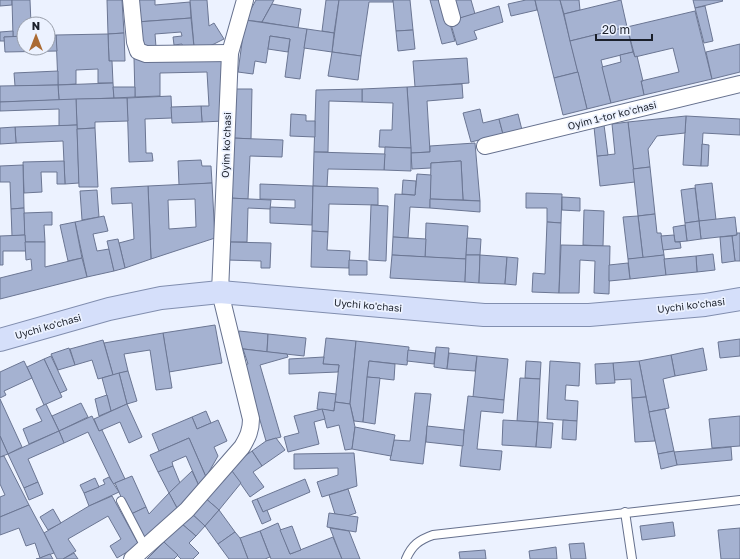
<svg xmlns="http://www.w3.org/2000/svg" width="740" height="559" font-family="'Golos Text',sans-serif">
<rect width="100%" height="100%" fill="#ecf2ff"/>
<g fill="#a5b2d1" stroke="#6b7693" fill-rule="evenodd">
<polygon points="0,0 12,0 12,5 0,6"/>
<polygon points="12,0 30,0 31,24 24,24 24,36 13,37"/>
<polygon points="107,0 122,0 124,33 108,34"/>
<polygon points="135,0 155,0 155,5 190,2 191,18 137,22"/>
<polygon points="190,0 207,0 209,26 214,23 224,39 210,46 194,47"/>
<polygon points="256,0 274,0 262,22 245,20"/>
<polygon points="326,0 339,0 334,33 322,31"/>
<polygon points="339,0 393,0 393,2 369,2 361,56 332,52"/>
<polygon points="393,0 410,0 413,30 396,31"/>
<polygon points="430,0 443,0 455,41 442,44"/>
<polygon points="451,0 471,0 475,14 457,19"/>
<polygon points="526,0 535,0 537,10 511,16 508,4"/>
<polygon points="535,0 560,0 578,72 554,78"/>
<polygon points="560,0 579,0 580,10 564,14"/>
<polygon points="621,0 627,27 570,41 564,14"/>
<polygon points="693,0 722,0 723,1 695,8"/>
<polygon points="272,4 301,9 298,28 262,22"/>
<polygon points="499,6 503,22 474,31 477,39 457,45 450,21"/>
<polygon points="705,6 713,41 704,43 695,8"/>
<polygon points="695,11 712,79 644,95 641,81 679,72 673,48 635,57 627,27"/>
<polygon points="191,18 194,47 183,48 182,44 174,45 173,37 182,36 181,32 155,34 156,47 139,48 137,22"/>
<polygon points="245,20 307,29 300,79 285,77 290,39 270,36 266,63 255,61 253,74 238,72"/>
<polygon points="627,27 633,52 601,60 611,103 587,109 570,41"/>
<polygon points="307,29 334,33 332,52 304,48"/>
<polygon points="413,30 415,49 398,51 396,31"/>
<polygon points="13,31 13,37 4,37 5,41 0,41 0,32"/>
<polygon points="124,33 125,61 109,61 108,34"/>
<polygon points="108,34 109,61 112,61 113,83 98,83 98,69 76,70 76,84 58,85 56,35"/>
<polygon points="56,35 57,51 5,52 4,37 24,36 24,48 48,48 48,36"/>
<polygon points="270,36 290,39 288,52 268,49"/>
<polygon points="740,44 740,72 712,79 706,52"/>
<polygon points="332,52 361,56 358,80 328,76"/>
<polygon points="633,52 635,57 637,56 643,81 641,81 644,95 611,103 602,67 621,62 620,55"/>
<polygon points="222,55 224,121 202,122 201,106 209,106 207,72 160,73 160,96 135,97 134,58"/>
<polygon points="467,58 469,83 415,87 413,61"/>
<polygon points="58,71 58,85 15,86 14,73"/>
<polygon points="578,72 587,109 563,115 554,78"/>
<polygon points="113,83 114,98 59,100 58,85"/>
<polygon points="462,84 463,98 427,101 430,152 411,153 407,87"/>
<polygon points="58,85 59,100 0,102 0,86"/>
<polygon points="113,87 135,87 135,97 114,98"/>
<polygon points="407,87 411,148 379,147 380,130 392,130 393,103 362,102 362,89"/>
<polygon points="235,89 252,89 251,139 234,138"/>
<polygon points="362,89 362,102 329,101 328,152 314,152 316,90"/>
<polygon points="171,96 172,118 145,119 146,153 152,153 153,161 129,162 127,98"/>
<polygon points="127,98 128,121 95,122 95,128 77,129 76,99"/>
<polygon points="76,99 77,125 59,126 59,109 0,111 0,102"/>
<polygon points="201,106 202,122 172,123 171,107"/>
<polygon points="480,109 483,123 499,119 503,134 471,142 463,113"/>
<polygon points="291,114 306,115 306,121 315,121 315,137 290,136"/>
<polygon points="518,114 522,130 503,134 499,119"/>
<polygon points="686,116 740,119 740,135 703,133 701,166 683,165"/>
<polygon points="686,116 685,133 657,136 648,149 650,167 633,169 628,122"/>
<polygon points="628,122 635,182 600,186 597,156 615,154 612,124"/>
<polygon points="77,125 79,183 65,184 63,141 16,143 15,127"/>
<polygon points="604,125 608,155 597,156 594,127"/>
<polygon points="15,127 16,143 0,144 0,128"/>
<polygon points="95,128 98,187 79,187 77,129"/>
<polygon points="231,138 283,140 282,157 250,156 248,199 229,198"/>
<polygon points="475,143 480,201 463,200 461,161 431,163 431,168 412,169 411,153 430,152 430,146"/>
<polygon points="702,144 709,145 708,166 701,166"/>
<polygon points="385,147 411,148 411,171 384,170"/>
<polygon points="314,152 385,154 384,170 328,169 327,187 313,186"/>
<polygon points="201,160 202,166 211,166 212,183 179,185 178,161"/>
<polygon points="64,161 65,184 57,184 57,172 41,172 42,192 24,193 23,162"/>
<polygon points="461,161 463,200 430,199 431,163"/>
<polygon points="23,165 24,208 11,209 10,182 0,182 0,166"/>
<polygon points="650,167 655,214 638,216 633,169"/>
<polygon points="417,174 431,175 430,208 410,207 408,238 393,237 395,194 415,195"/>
<polygon points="403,180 416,181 415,195 402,194"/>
<path d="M212,183L215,238L151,259L148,186ZM195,199L196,227L169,229L168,200Z"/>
<polygon points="712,183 716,220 699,221 695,185"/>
<polygon points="260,184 313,186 312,225 270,223 270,207 295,208 295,200 260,199"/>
<polygon points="148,186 151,259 125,268 119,243 134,239 132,203 112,204 111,188"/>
<polygon points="313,186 378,188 378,205 329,204 328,232 312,231"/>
<polygon points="695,188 699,221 685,223 681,190"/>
<polygon points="97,190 99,217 82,220 80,191"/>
<polygon points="526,193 562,194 561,223 547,222 547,208 526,208"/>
<polygon points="562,197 580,198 580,211 562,210"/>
<polygon points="229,198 271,200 270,209 248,208 247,242 228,242"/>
<polygon points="430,199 480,201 480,212 430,208"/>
<polygon points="371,205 388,206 386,261 369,260"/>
<polygon points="24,208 25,235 12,236 11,209"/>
<polygon points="584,210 604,211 603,246 583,245"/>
<polygon points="52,212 52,225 44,225 45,242 25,242 24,213"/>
<polygon points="655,214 657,233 661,233 664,255 643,258 638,216"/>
<polygon points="104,216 108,231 93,234 97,251 109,249 114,271 87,277 75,222"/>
<polygon points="638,216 643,258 628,259 623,217"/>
<polygon points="735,217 737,235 701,239 699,221"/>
<polygon points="699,221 701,239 687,241 685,223"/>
<polygon points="75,222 82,258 68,261 60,225"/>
<polygon points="547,222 561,223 559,293 532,292 533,273 545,274"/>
<polygon points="426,223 468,226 466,259 425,257"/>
<polygon points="685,225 687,241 675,242 673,227"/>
<polygon points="312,231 328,232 327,250 350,251 349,268 311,267"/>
<polygon points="737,233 740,233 740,261 735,261 732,236 737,235"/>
<polygon points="25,235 26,251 3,251 3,265 0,265 0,236"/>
<polygon points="674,235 675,242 680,242 681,248 663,250 661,236"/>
<polygon points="732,236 735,261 722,263 720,237"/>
<polygon points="393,237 426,239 425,257 392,255"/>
<polygon points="467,238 481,239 480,255 466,255"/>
<polygon points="118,239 125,268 114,271 107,241"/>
<polygon points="25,242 45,242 45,267 82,258 87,277 0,299 0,278 32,270 31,259 26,260"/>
<polygon points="228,242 271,243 270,268 261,268 261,261 227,260"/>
<polygon points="561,245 610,246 609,294 594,293 595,261 580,260 579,293 559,293"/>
<polygon points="713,254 715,270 697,272 696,256"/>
<polygon points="392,255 466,259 465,282 390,278"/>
<polygon points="466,255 480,255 479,283 465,282"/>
<polygon points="480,255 507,257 505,284 479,283"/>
<polygon points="664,255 666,275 630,279 628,259"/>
<polygon points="696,256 697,272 666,275 664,259"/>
<polygon points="507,257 518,258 516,285 505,284"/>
<polygon points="349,260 367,261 367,275 349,275"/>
<polygon points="628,263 630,279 609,281 609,265"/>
<polygon points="215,325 222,363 169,372 163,333"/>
<polygon points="239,331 268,334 267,352 237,348"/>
<polygon points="163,333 172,388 156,390 150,350 124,354 128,371 113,375 104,343"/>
<polygon points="268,334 306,338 304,356 267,352"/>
<polygon points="326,338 356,341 350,404 335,402 339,365 323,364"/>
<polygon points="740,339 740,356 720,358 718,342"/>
<polygon points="103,340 113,375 98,379 92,360 75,365 70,349"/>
<polygon points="356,341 409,347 407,365 369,361 363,422 354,421 350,404"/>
<polygon points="436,347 449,348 447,369 434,367"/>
<polygon points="69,348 75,365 58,370 51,354"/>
<polygon points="703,348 707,370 675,376 671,355"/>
<polygon points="243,349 287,354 288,357 260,365 281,437 266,441 244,365 248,364"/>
<polygon points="408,350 435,353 434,364 407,361"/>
<polygon points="449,353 477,356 475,371 447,369"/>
<polygon points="671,355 675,376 663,379 669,408 649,412 639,361"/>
<polygon points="51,356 67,390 60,393 44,359"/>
<polygon points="477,356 508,359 504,400 473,397"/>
<polygon points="324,357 323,364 339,365 338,372 289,374 289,359"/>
<polygon points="44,359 62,397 44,405 27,367"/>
<polygon points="24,361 32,378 4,391 6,395 0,398 0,372"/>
<polygon points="369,361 395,364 394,380 367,377"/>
<polygon points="526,361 541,362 540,379 525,378"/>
<polygon points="550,361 580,363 579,386 566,385 565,400 578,401 577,421 547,419"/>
<polygon points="639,361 646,397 632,398 631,379 614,380 613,363"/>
<polygon points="613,363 615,383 596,384 595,364"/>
<polygon points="128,371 137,401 127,404 119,373"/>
<polygon points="119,373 127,404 111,411 102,378"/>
<polygon points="367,377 380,378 375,424 363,422"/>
<polygon points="520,378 540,379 538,422 517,421"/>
<polygon points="319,392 336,394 334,411 317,409"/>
<polygon points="415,393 431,394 423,464 390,460 394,440 410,441"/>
<polygon points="107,395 111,411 99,416 95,399"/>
<polygon points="468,396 504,400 503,413 481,411 477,449 502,451 500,470 460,466"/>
<polygon points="646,397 655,441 635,442 632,398"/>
<polygon points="0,399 22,447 8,454 0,436"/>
<polygon points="335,402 350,404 355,427 352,449 345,450 339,425 327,428 322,409 334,411"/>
<polygon points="81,403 88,417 59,431 52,416"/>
<polygon points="46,404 59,431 29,444 23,429 42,421 36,409"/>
<polygon points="127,404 142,437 129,443 120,422 99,431 94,419"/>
<polygon points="322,409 325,419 314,422 319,444 288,452 284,437 299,433 294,416"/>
<polygon points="665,409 674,451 658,454 649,412"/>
<polygon points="206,411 211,423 197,429 192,417"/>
<polygon points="92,416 99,431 102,430 125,479 113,484 88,432 64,443 59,431"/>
<polygon points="740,416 740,446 712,448 709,419"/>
<polygon points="192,417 197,429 218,420 227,441 214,447 218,456 206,477 189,438 159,451 152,434"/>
<polygon points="503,420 538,422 536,447 502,445"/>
<polygon points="563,420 577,421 576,440 562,439"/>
<polygon points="538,422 553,423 551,448 536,447"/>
<polygon points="427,426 464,430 463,446 426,442"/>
<polygon points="355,427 395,435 391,456 352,449"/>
<polygon points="59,431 64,443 28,459 38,482 24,488 8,454"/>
<polygon points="0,436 8,454 0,457"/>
<polygon points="189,438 206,477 199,486 186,456 172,462 173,466 158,472 150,455"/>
<polygon points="276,438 285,450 262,466 252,451 266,441"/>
<polygon points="731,447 732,460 677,465 674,452"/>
<polygon points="252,451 262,466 253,472 264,487 250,497 229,467"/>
<polygon points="674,451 677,465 661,469 658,454"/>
<polygon points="354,453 357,486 322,497 317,482 338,475 338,468 294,469 294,454"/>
<polygon points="4,456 29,505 0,517 0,497 5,495 0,484 0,457"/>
<polygon points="173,466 180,483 169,493 158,472"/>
<polygon points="229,467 241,483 219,510 204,497"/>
<polygon points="192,471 199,486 177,508 169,493"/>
<polygon points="132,476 146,507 129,515 115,483"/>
<polygon points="109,477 119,492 89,506 84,493 105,484 103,480"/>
<polygon points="95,478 99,487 84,493 80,485"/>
<polygon points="305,479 310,492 263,512 257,499"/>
<polygon points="38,482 43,494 29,500 24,488"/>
<polygon points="348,489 356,513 347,516 335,514 329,495"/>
<polygon points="169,493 177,508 143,541 129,515 146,507 149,514"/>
<polygon points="112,496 139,545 117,558 110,546 121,539 108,516 68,539 76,551 63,559 57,559 44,533 89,506"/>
<polygon points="204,497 219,510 205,526 191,513"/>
<polygon points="257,499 263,512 267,510 271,520 262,524 252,501"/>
<polygon points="29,505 44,533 54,553 40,558 35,543 26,546 19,528 0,535 0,517"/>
<polygon points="53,509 61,523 48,530 40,517"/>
<polygon points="219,510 235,532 218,544 205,526"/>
<polygon points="191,513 205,526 196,536 182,524"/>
<polygon points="329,513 358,517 356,532 327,527"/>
<polygon points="673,522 675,536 642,540 640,526"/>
<polygon points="278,523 290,554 333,537 342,559 271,559 260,531"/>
<polygon points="182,524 196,536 189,543 199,553 193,559 181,559 164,542"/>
<polygon points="292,526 301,550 290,554 280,530"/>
<polygon points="330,528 349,531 360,559 342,559"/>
<polygon points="740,528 740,559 721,559 718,530"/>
<polygon points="260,531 270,557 265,559 248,559 240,538"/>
<polygon points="235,532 240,538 248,559 229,559 218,544"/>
<polygon points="164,542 178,555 174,559 147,559"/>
<polygon points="584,543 586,559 571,559 569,544"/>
<polygon points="556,547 557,559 530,559 529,551"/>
<polygon points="485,550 486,559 460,559 459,552"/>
<polygon points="74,553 78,559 63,559"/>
<polygon points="50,554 53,559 36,559 40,558"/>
</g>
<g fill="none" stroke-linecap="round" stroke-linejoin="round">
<g stroke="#66718e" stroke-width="10">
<g id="lane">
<polyline points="121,501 145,547"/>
<polyline points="625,512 632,559"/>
<path d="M406,559C412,545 419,540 433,535L740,500"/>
</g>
</g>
<g stroke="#66718e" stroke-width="18">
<g id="street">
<polyline points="131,0 135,42 138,51 146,54 230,53"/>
<polyline points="447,0 452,18"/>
<polyline points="485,146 740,84"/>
<path d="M132,559L187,510L242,447C248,437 251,430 251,419L220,292L230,53L245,0"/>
</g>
</g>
<g stroke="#818eaf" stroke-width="24">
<polyline id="primary" points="0,340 109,309 161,298 220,292 484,315 589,315 705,305 740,299"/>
</g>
<use href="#lane" stroke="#fff" stroke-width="8"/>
<use href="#street" stroke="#fff" stroke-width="16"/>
<use href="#primary" stroke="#d5dffa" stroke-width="22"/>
</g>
<g text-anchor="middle" stroke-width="3.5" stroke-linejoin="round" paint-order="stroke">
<g font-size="10" fill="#1a1f2a" stroke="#ecf2ff">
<text transform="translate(612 115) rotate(-14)" y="4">Oyim 1-tor koʻchasi</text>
<text transform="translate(226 145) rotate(-88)" y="4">Oyim koʻchasi</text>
<text transform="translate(368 305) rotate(5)" y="4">Uychi ko'chasi</text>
<text transform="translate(691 305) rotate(-7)" y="4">Uychi ko'chasi</text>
<text transform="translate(48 326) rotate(-16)" y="4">Uychi ko'chasi</text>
</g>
</g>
<g transform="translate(36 36)"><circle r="19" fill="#ecf2ff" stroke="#989eaa"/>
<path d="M0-3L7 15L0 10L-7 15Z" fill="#ab6b34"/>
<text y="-6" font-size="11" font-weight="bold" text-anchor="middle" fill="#1a1f2a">N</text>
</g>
<path d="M596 34v6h56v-6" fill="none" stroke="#1a1f2a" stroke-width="2"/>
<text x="602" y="34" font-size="12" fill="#1a1f2a" stroke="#ecf2ff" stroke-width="3" paint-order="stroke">20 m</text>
</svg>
